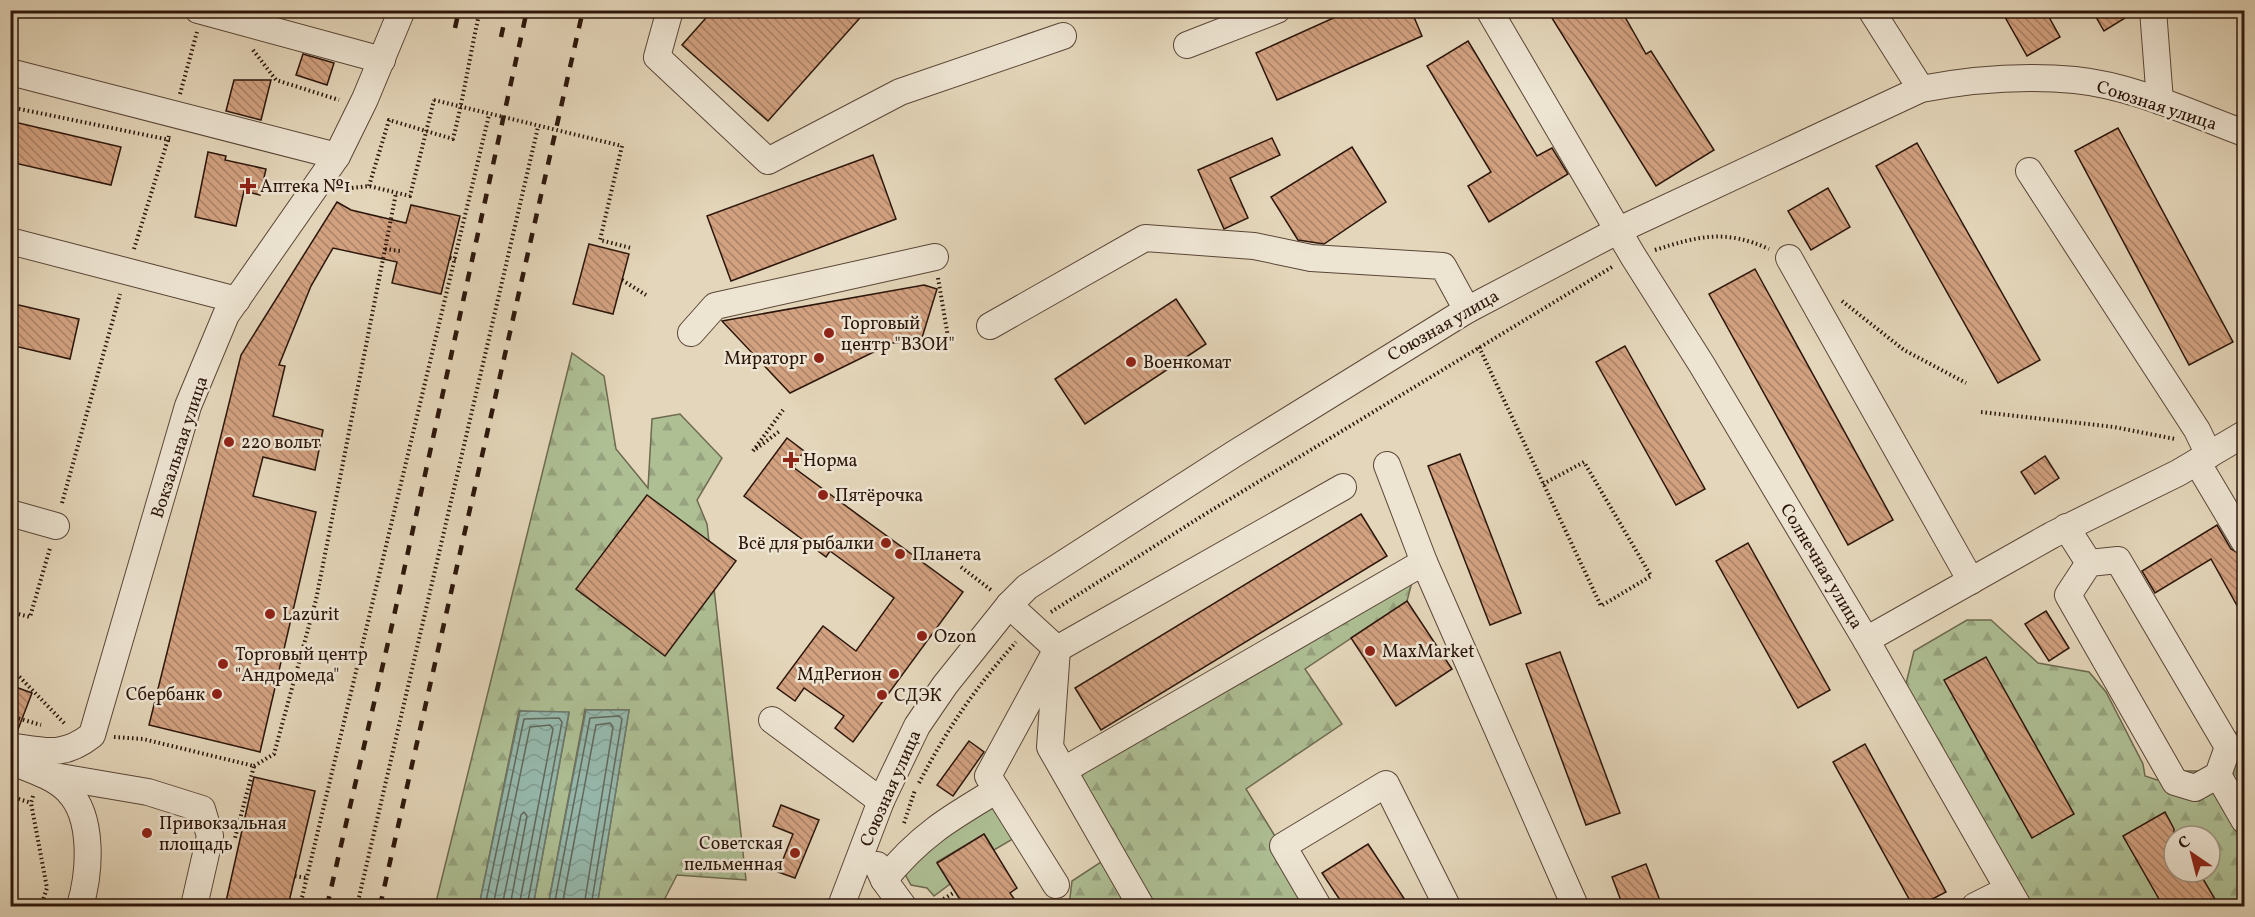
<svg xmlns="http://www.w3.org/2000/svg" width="2255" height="917" font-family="Vollkorn,serif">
<defs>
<pattern id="forest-firs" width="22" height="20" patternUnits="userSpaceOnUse" patternTransform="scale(1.5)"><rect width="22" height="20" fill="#aebf94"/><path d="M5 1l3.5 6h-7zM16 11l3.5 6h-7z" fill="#96a37e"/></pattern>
<pattern id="water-waves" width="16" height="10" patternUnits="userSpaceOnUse" patternTransform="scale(1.5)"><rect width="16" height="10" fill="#96b9ad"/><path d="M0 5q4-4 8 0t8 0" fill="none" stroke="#819e94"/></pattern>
<pattern id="building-back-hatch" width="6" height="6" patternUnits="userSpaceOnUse" patternTransform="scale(1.5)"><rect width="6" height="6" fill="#d2a180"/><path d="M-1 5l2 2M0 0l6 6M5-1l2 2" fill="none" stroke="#ab8267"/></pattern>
</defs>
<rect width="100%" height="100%" fill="#e4d6ba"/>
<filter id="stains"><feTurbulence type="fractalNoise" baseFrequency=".00333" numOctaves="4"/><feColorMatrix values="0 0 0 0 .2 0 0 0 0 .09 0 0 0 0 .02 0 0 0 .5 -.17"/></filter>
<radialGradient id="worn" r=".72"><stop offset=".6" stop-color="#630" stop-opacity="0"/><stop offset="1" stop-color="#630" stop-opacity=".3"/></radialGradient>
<polygon fill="#aebf94" stroke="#6d6a50" stroke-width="1.5" points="997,808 1021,834 994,850 984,834 937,862 950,884 934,896 927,888 911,885 906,876 908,862 982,810"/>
<g fill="url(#forest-firs)" stroke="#6d6a50" stroke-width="1.5" fill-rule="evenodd">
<polygon points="572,353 604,376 616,449 648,488 652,419 680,414 722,458 697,500 707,524 746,880 677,875 661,906 597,906 629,710 585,710 548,906 533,906 569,713 519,711 479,906 435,906"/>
<polygon points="1416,567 1407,601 1305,669 1342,724 1246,789 1318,906 1144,906 1075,772"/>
<path d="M1967,620H1991L2038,663L2089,672L2106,692L2143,764L2145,776L2157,780L2186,771H2208L2228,737L2244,728V906H2027L1903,696L1914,651ZM2174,836H2210V872H2174Z"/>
<polygon points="1110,856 1138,906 1069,906 1072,881"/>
</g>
<g fill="url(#water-waves)" stroke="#6c786c" stroke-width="1.5">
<polygon points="586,710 629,710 597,906 548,906"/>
<polygon points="520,711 569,712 533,906 479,906"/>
</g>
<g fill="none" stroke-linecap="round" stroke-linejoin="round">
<g stroke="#61685c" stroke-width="1.5">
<polyline points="485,906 524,719 559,718 562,722 527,906"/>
<polyline points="493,906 530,727 550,725 553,729 519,906"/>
<polyline points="502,906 521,815 524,812 527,816 510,906"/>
<polyline points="554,906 590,718 619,716 622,719 591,906"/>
<polyline points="562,906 596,725 610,723 613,727 584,906"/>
</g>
</g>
<g fill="url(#building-back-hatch)" stroke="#2c160b" stroke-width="1.5">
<polygon points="713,10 867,10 768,121 682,45"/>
<polygon points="1351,10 1411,10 1422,36 1277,100 1256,53"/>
<polygon points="1547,10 1621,10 1646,54 1651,51 1714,150 1656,186"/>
<polygon points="2001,10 2045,10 2060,37 2027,56"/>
<polygon points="2092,10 2138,10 2104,31"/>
<polygon points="1468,41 1537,156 1552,148 1568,174 1489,222 1468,186 1491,172 1427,66"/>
<polygon points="303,54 334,63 327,85 296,75"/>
<polygon points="234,80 271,80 261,120 226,111"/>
<polygon points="10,121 121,147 111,185 10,162"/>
<polygon points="2118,128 2233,342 2189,365 2075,151"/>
<polygon points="1272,138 1280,155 1230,178 1248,218 1224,229 1198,170"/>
<polygon points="1917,143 2040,360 1998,383 1876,166"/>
<polygon points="1352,147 1386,202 1324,244 1298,240 1271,197"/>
<polygon points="208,152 226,156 225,160 266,169 260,195 244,191 236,226 195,217"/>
<polygon points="873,155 896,219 731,281 707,216"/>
<polygon points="1828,188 1850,227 1811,250 1788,211"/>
<polygon points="337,202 351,210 406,223 411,205 460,216 441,294 392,283 397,262 333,248 311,286 279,365 285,366 273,416 323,430 315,470 263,457 253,496 316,512 260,752 149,725 241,355"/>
<polygon points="589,244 629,254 613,314 573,304"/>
<polygon points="1755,269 1893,520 1848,545 1709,294"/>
<polygon points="924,285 937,289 921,341 892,343 790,393 722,321"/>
<polygon points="1176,299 1206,344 1085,424 1055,379"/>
<polygon points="10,303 79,319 70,359 10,345"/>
<polygon points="1625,346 1705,489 1676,505 1596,362"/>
<polygon points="787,438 804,451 793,467 963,592 853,742 835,728 844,716 804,688 795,701 777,688 823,626 856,651 894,598 830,551 826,557 744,496"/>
<polygon points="1460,454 1521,613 1490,625 1428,466"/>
<polygon points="2045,456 2059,478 2035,494 2021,472"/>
<polygon points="647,495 736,561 665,656 576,589"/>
<polygon points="1361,514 1387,556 1101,730 1075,688"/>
<polygon points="2217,525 2231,549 2244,556 2244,618 2211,559 2155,593 2142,571"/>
<polygon points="1748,543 1830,690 1798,708 1716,561"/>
<polygon points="1407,601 1452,669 1396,706 1351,638"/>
<polygon points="2046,611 2069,648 2049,661 2025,624"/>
<polygon points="1560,652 1620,813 1586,825 1526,664"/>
<polygon points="1986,657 2074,814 2032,838 1944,680"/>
<polygon points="10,685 32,693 17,732 10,731"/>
<polygon points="969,741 984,752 953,796 937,785"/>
<polygon points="1865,744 1946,892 1919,906 1913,906 1833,762"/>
<polygon points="254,777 315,791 288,906 225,906"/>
<polygon points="781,805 819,820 795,878 778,872 793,834 773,826"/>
<polygon points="2165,812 2174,829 2174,872 2199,872 2219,906 2163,906 2123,836"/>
<polygon points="984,834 1017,888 1010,893 1019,906 964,906 937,863"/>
<polygon points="1368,844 1409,906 1344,906 1322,873"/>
<polygon points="1646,864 1662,906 1623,906 1612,877"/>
</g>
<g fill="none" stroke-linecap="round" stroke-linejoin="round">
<g stroke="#5a4637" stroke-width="28">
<g id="minor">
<polyline points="198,10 382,60"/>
<polyline points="670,10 657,57 768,161 900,92 1063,36"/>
<polyline points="1489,10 1633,256 1702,365 1866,640 2018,906"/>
<polyline points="1871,10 1921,89"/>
<polyline points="2153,10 2160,101"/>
<polyline points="1187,45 1277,10"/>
<polyline points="10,72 337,156"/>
<polyline points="2029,171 2197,430 2209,455"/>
<polyline points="10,241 237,300"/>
<polyline points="1789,258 1971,581"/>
<polyline points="990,326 1145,238 1254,246 1311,258 1443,266 1467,310"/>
<polyline points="691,333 715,306 935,257"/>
<polyline points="2197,462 2244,541"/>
<polyline points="1387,465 1424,562"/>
<polyline points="10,513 56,526"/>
<polyline points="2066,527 2089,563 2068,595 2175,782 2195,788 2218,775 2228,747 2118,560 2089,563"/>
<polyline points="1009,605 1057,649 1050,747 1141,906"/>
<polyline points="1866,640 2052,535 2178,473 2244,434"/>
<polyline points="772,720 881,801"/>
<path d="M10,746C45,751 63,758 92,735L188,406L226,315L337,156L365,99L402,10"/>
<path d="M10,761C29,769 54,776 68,791C94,817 90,873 80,906"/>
<polyline points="1064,770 1424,562 1575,906"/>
<polyline points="42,774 148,792 202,809 210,836 194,906"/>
<polyline points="2218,775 2244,820"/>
<polyline points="877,865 884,880 903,906"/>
<path d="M884,880C919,836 950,818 997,790"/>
<polyline points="1056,885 988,776 1057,649 1343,487"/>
<path d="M841,906L881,801L917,726L945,685L1009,605L1027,587L1234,454L1467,310L1619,230L1921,89C1972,79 2022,75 2075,80C2133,86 2190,113 2244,133"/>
<polyline points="1318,906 1283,846 1386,784 1447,906"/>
<polyline points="1975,906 2007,890"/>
</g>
</g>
<g stroke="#2c160b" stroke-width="4" stroke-dasharray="1.5 3" stroke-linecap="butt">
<polyline points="253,50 276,80 339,100"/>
<polyline points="180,94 197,32"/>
<polyline points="10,107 170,140"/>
<polyline points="622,146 600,240 631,248"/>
<path d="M369,186L389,120L453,139C464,96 470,54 480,10"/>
<polyline points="343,189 369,186 410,196 434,100"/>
<polyline points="134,249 169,136"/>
<polyline points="385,249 400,251"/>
<path d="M1655,250C1699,236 1725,229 1769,249"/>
<polyline points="450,258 456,260"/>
<polyline points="938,278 948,337"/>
<polyline points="622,280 646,295"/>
<polyline points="1842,301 1904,350 1966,383"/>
<polyline points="1479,347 1601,606 1651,576 1584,462 1543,484"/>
<polyline points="1981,412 2114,427 2175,439"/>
<polyline points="756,449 781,430"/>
<polyline points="753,451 783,410"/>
<polyline points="62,503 120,294"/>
<polyline points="961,567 991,590"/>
<polyline points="10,612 30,617 50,548"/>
<polyline points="1051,612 1202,516 1612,267"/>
<polyline points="10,667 66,725"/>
<polyline points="10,716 41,725"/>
<polyline points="114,737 143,739 254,766 235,838"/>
<polyline points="254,766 274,754 316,600 396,193"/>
<path d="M919,783C947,729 975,688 1016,642"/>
<polyline points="10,796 31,803"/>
<polyline points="33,796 31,803 47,888 41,906"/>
<polyline points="904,823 915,790"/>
<polyline points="295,876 307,878"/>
<polyline points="300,906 489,115"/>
<polyline points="357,906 538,127"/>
<polyline points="932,906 955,892"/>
</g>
<use href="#minor" stroke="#ede4d2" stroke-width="26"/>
<g stroke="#2c160b" stroke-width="4.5" stroke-dasharray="10 10" stroke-linecap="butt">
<polyline points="455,28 459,10"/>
<polyline points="501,37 507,10"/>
<polyline points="327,906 390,634 527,10"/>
<polyline points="380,906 583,10"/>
</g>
<polyline stroke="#2c160b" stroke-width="4" stroke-dasharray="1.5 3" stroke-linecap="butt" points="434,100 622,146"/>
</g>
<g fill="#8f2418" stroke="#ede4d2" stroke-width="2">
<path d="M245 177h6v6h6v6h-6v6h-6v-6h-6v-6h6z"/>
<circle cx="829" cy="333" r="6"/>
<circle cx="819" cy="358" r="6"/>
<circle cx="1131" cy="362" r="6"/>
<circle cx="229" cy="442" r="6"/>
<path d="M788 451h6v6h6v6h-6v6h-6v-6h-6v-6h6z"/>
<circle cx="823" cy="495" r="6"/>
<circle cx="886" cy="543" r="6"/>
<circle cx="900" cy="554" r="6"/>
<circle cx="270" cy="614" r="6"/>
<circle cx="922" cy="636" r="6"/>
<circle cx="1370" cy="651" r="6"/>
<circle cx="223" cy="664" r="6"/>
<circle cx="894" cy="674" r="6"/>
<circle cx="217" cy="694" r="6"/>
<circle cx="882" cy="695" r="6"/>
<circle cx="147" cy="833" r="6"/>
<circle cx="795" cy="853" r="6"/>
</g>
<g text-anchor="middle" stroke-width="5" stroke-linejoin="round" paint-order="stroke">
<g font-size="18" fill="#2c160b" stroke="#ede4d2">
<text transform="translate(2157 105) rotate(18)" y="6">Союзная улица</text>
<text transform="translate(1443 325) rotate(-30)" y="6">Союзная улица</text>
<text transform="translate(179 447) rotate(-72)" y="6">Вокзальная улица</text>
<text transform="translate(1822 566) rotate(59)" y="6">Солнечная улица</text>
<text transform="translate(890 788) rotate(-66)" y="6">Союзная улица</text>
</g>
<g font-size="18" fill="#2c160b" stroke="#ede4d2" text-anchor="start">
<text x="260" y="192">Аптека №1</text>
<text x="841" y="329">Торговый<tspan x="841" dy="21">центр "ВЗОИ"</tspan></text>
<text x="807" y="364" text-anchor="end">Мираторг</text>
<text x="1143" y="368">Военкомат</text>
<text x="241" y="448">220 вольт</text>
<text x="803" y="466">Норма</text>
<text x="835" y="501">Пятёрочка</text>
<text x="874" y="549" text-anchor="end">Всё для рыбалки</text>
<text x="912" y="560">Планета</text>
<text x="282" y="620">Lazurit</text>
<text x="934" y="642">Ozon</text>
<text x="1382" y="657">MaxMarket</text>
<text x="235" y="660">Торговый центр<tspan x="235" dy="21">"Андромеда"</tspan></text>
<text x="882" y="680" text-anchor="end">МдРегион</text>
<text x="205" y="700" text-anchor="end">Сбербанк</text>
<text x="894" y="701">СДЭК</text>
<text x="159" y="829">Привокзальная<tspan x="159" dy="21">площадь</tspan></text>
<text x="783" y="849" text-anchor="end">Советская<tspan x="783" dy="21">пельменная</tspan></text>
</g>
</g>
<rect width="2255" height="917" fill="none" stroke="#e4d6ba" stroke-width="36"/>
<rect x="12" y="12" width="2231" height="893" fill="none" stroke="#2c160b" stroke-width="3"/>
<rect x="18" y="18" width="2219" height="881" fill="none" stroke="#2c160b" stroke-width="1.5"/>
<g transform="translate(2192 854) rotate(325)"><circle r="28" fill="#ede4d2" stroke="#a09282" stroke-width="1.5"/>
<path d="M0-4.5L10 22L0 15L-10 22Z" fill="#8f2418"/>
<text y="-9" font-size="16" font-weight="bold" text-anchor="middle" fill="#2c160b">С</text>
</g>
<rect width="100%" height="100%" filter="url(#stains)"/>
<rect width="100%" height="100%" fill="url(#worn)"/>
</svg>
